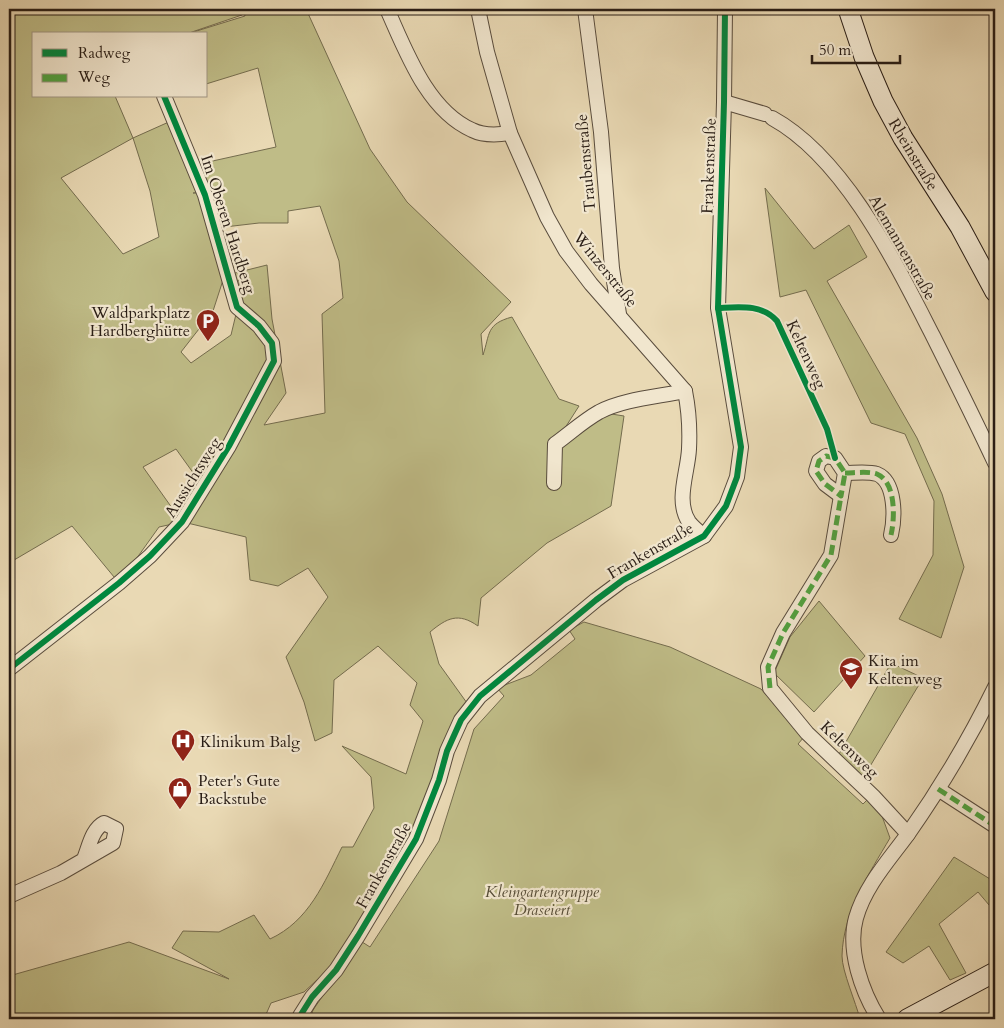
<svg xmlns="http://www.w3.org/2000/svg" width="1004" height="1028" font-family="Cardo,serif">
<rect width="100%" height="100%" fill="#e9d9b4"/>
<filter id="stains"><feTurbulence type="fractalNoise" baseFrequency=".004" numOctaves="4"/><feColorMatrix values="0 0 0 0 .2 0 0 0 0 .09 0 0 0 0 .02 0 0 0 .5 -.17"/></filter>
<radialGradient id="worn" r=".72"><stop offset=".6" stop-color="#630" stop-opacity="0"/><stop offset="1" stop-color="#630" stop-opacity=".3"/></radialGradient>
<g fill="#bfbc87" stroke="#746c4e" fill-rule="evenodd">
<path d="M9,9H240L242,15L186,34H34V96H115L133,138L171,121L201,192L193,193H206L199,164L276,147L258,68L206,84V34H187L245,16L244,9H306L370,149L407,202L511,302L481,334L483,355C490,334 486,324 512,317L559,399L579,406L556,442L599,412L624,416L611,506L547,543L481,598L478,626C458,612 447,618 430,632L439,664L467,703L416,839L332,966L304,992L271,1003L264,1019H9V976L129,942L229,979L172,948L183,931L219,932L254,915L270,939C309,921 324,883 342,847H353L374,808L371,777L342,746L406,774L423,721L410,705L417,683L378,646L334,680L332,733L315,741L304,702L286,657L328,597L308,568L278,586L250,580L246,537L183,522L204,488L176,449L143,467L182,522L159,527L119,583L72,526L9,563ZM133,138L150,191L159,237L123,254L61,178ZM320,206L339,261L343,298L322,314L325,413L264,425L286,393L272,319L267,265L227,275L216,228L259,223H288V211ZM224,277L239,281L237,310L231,335L191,363L181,352L213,311Z"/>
<polygon points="765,188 814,249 849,225 867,257 827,281 917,438 942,494 964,567 941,638 899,619 933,555 934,501 905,434 871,423 806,290 780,297"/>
<polygon points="819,601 865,656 814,712 774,673 790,637"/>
<path d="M584,622L670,647L761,689L804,737L798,744L863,804L868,799L882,816L890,838C869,874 843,912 842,956C842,971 856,1003 860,1019H315L312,1012L315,1007L338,974L359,940L370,947L439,841L474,729L504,696L497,688L531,675L575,639L569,630Z"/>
<polygon points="891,663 923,678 863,778 839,754"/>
<polygon points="954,857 995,882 995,912 978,892 939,924 966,973 950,980 929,946 903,963 886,952"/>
</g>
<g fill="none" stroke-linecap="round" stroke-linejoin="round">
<g stroke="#594c3d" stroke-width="16">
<g id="street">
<path d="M387,9C406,51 427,110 472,130C484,136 498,135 510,133"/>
<path d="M478,9L487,52L510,133L547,217L566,251L591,284L685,391C689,411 690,429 689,449C688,472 675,501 689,522C693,527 699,532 704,536"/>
<polyline points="585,9 601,132 612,268 619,314"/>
<polyline points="724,102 765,114"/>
<path d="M772,118C845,158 896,264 933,336C954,378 975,420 995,463"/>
<polygon points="826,456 835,458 845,473 841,496 825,484 816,471 819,461"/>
<path d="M845,473C854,473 868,471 877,474C896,482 895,518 891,535"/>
<path d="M554,483L555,444C569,434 583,421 599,412C624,399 657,397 685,391"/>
<polyline points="841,496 831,555 783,633 768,667 770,688 807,733 873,796 908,834"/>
<polyline points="9,669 119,583 150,556 182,522 229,446 274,361 272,343 259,326 237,307 205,195 164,96"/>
<polyline points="938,789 995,826"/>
<path d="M9,896L61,873L113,843L116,829L104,823C92,829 89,847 84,859"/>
<polyline points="300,1016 312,997 336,970 358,936 416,839 439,780 447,751 461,720 480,696 596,600 623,580 704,536 726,506 737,477 741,447 718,308 724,102 725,9"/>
<path d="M879,1019C862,992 847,950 856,918C865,886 889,860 908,834C941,787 970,738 995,687"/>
</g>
</g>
<g stroke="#291d15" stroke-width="21">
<g id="secondary">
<polyline points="848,9 864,57 883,101 903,138 960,227 995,292"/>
<polyline points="907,1019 995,972"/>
</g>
</g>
<use href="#street" stroke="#f1e6ce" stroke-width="14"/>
<use href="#secondary" stroke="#f1e6ce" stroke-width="19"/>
<g stroke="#51a240" stroke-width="5" stroke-dasharray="10 5" stroke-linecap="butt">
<polygon points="826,456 835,458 845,473 841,496 825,484 816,471 819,461"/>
<path d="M845,473C854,473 868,471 877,474C896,482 895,518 891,535"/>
<polyline points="770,688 768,667 783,633 831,555 841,496"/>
<polyline points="938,789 995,826"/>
</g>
<g stroke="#f1e6ce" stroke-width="9">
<g id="cycleway">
<path d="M718,308C740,307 762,304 777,321L827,429L835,458"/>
<polyline points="9,669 119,583 150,556 182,522 229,446 274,361 272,343 259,326 237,307 205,195 164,96"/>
<polyline points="300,1016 312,997 336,970 358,936 416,839 439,780 447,751 461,720 480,696 596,600 623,580 704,536 726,506 737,477 741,447 718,308 724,102 725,9"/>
</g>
</g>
<use href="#cycleway" stroke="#00873e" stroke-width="6"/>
</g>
<defs>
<g id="parking-pin" transform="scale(1.25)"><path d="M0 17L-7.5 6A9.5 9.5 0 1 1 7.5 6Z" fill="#8f2418" stroke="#f1e6ce"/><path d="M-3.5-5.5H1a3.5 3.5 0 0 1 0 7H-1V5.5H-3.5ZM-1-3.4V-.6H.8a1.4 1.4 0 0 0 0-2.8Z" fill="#fff"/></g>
<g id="school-pin" transform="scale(1.25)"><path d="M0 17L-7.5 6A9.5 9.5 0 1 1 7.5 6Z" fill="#8f2418" stroke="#f1e6ce"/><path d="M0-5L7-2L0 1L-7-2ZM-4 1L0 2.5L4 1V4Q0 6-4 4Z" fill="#fff"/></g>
<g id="hospital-pin" transform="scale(1.25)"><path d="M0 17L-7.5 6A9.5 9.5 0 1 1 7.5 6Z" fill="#8f2418" stroke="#f1e6ce"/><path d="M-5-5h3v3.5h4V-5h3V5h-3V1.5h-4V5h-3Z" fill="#fff"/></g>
<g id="shop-pin" transform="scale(1.25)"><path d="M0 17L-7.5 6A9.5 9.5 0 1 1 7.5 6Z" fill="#8f2418" stroke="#f1e6ce"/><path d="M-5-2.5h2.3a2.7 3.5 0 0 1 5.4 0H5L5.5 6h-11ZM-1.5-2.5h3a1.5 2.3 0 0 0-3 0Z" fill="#fff"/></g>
</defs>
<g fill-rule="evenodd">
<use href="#parking-pin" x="208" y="321"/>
<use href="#school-pin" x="851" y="669"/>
<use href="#hospital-pin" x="183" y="741"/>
<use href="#shop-pin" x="180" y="789"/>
</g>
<g text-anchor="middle" stroke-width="4.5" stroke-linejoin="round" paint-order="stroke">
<g font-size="16" fill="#291d15" stroke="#f1e6ce">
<text transform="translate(914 154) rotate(59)" y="6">Rheinstraße</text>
<text transform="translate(585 163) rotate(-95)" y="6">Traubenstraße</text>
<text transform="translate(708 166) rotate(-88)" y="6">Frankenstraße</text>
<text transform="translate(229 224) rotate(72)" y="6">Im Oberen Hardberg</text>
<text transform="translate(903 247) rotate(60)" y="6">Alemannenstraße</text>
<text transform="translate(606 269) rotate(51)" y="6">Winzerstraße</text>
<text transform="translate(807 354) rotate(65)" y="6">Keltenweg</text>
<text transform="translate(192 477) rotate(-58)" y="6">Aussichtsweg</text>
<text transform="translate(650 550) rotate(-30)" y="6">Frankenstraße</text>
<text transform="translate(850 749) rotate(44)" y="6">Keltenweg</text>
<text transform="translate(383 865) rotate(-61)" y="6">Frankenstraße</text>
</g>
<g font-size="16" fill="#291d15" stroke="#f1e6ce" text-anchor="start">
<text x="190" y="318" text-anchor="end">Waldparkplatz<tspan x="190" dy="18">Hardberghütte</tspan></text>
<text x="868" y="666">Kita im<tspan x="868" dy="18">Keltenweg</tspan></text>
<text x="200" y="747">Klinikum Balg</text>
<text x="198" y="786">Peter's Gute<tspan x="198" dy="18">Backstube</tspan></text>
</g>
<g font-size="16" font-style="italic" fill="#564d37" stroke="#f1e6ce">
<text x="542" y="897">Kleingartengruppe<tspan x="542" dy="18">Draseiert</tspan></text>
</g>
</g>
<rect width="1004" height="1028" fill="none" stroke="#e9d9b4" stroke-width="30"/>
<rect x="10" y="10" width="984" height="1008" fill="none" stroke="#291d15" stroke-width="2.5"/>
<rect x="15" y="15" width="974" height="998" fill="none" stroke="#291d15"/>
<rect x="32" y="32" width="175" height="65" fill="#f1e6ce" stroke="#a19684"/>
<rect x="42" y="49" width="25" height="8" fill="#00873e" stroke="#a19684"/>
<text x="78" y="58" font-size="15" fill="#291d15">Radweg</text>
<rect x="42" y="74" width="25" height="8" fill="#51a240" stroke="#a19684"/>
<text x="78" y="82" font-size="15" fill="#291d15">Weg</text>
<path d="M812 55v8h88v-8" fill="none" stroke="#291d15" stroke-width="2.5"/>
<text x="819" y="55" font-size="15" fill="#291d15" stroke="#f1e6ce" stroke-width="4" paint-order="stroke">50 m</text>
<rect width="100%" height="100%" filter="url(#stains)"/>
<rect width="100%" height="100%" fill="url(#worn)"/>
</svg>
